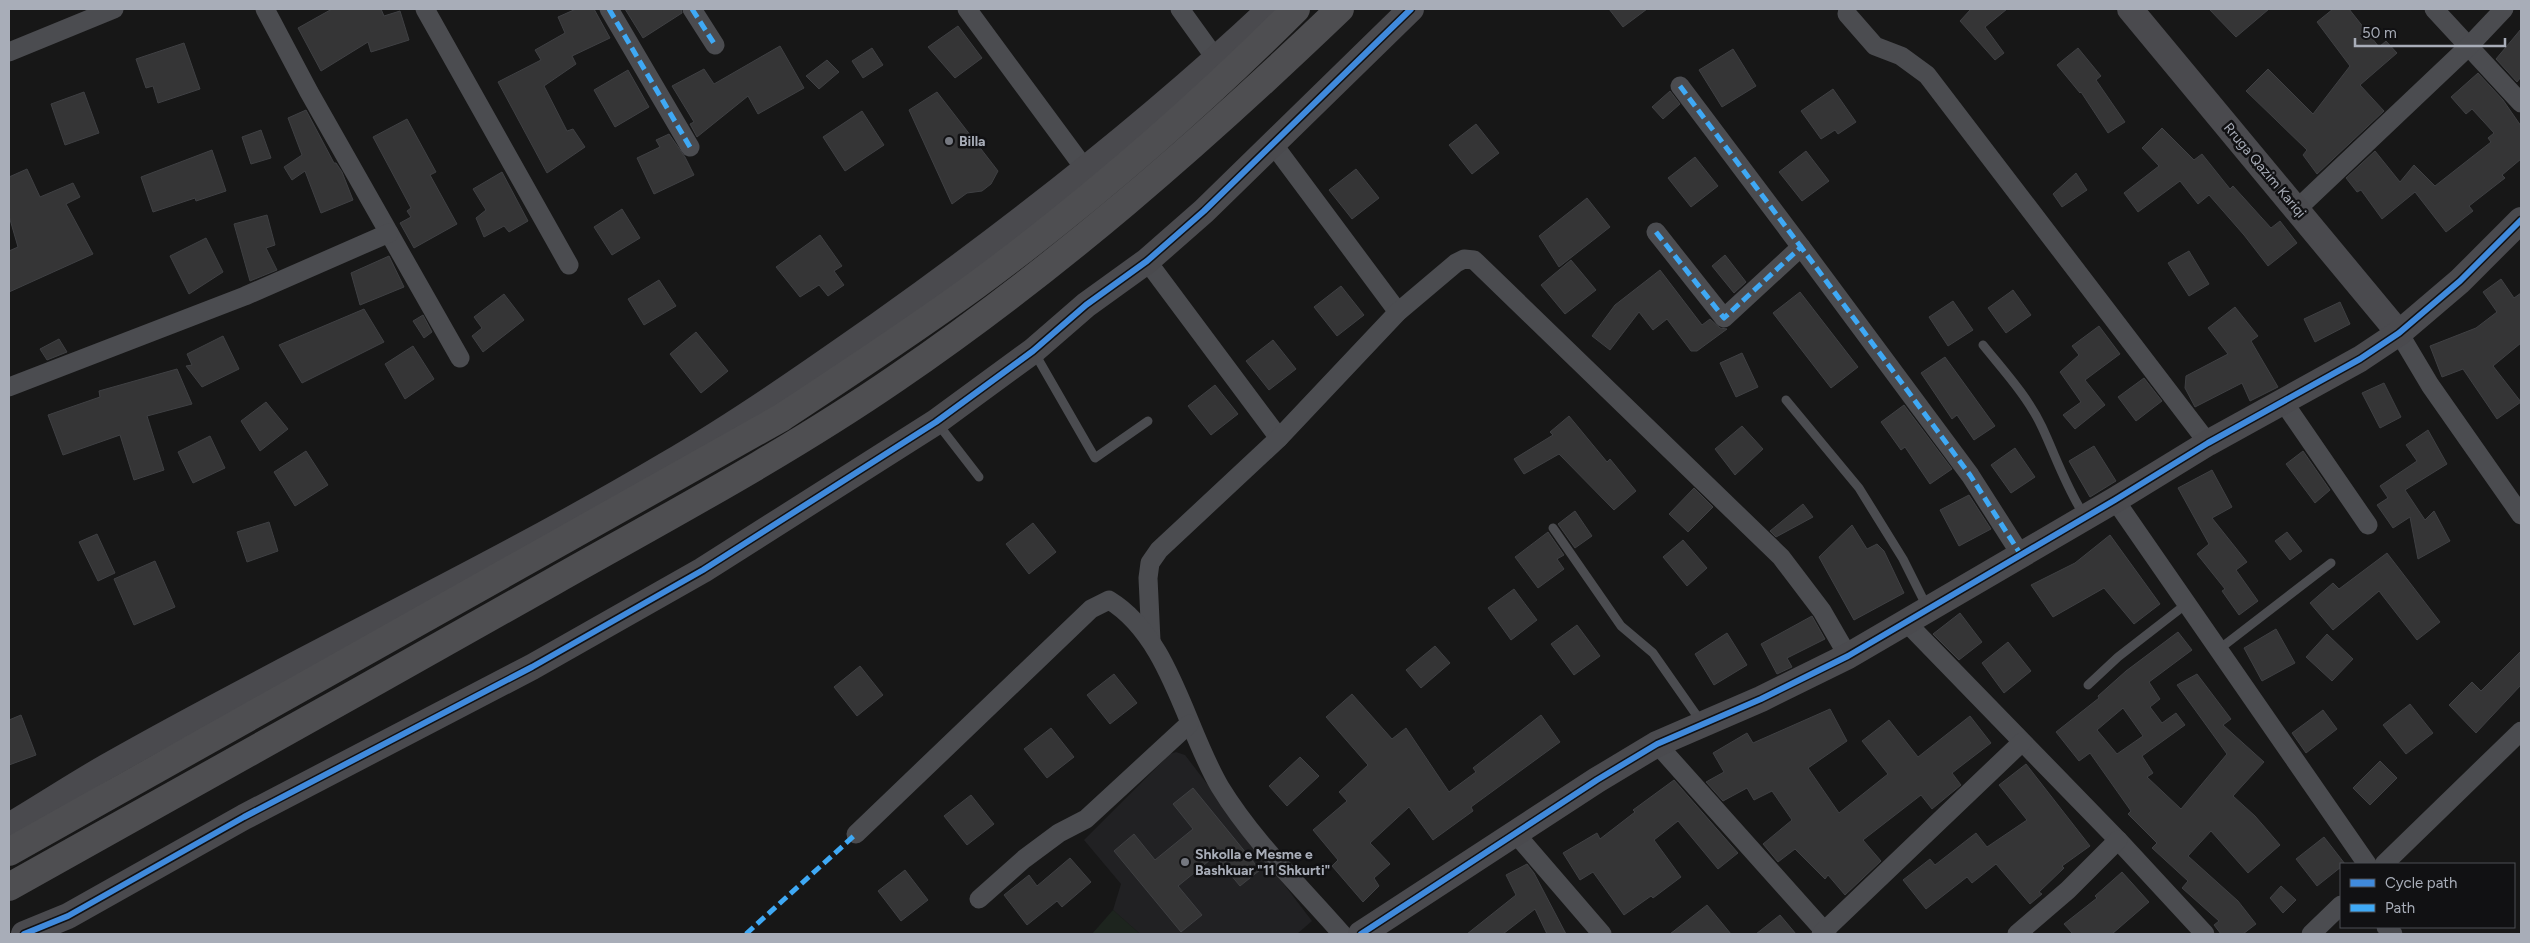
<svg xmlns="http://www.w3.org/2000/svg" width="2530" height="943" font-family="Figtree,sans-serif">
<rect width="100%" height="100%" fill="#171717"/>
<polygon fill="#212123" points="1176,752 1185,755 1312,921 1297,934 1140,934 1113,910 1121,884 1084,840 1170,754"/>
<polygon fill="#1d241e" points="1113,910 1140,934 1092,934"/>
<g fill="#353536" stroke="#3f4043" fill-rule="evenodd">
<polygon points="332,9 381,9 384,16 400,11 409,40 371,52 368,42 321,71 298,28"/>
<polygon points="576,9 594,9 610,38 572,56 576,64 544,86 567,131 573,129 585,147 547,173 498,82 541,60 535,50 565,33 558,17"/>
<polygon points="625,9 681,9 682,13 643,38"/>
<polygon points="1609,9 1647,9 1623,27"/>
<polygon points="1971,9 2007,9 1985,27 2004,53 1995,60 1960,21"/>
<polygon points="2209,9 2269,9 2236,37"/>
<polygon points="2333,9 2349,9 2379,47 2386,41 2397,53 2360,85 2384,111 2317,174 2303,155 2307,150 2246,91 2268,69 2313,114 2350,66 2317,22"/>
<polygon points="958,26 982,58 955,78 928,47"/>
<polygon points="2521,29 2521,77 2517,82 2496,59"/>
<polygon points="184,43 200,89 158,103 153,86 146,88 136,59"/>
<polygon points="780,46 804,88 758,114 748,96 697,137 690,124 694,122 672,86 704,69 714,84"/>
<polygon points="872,48 883,65 863,78 852,61"/>
<polygon points="2078,48 2101,76 2096,80 2125,122 2108,133 2081,92 2080,93 2057,65"/>
<polygon points="1733,49 1756,86 1722,107 1699,70"/>
<polygon points="827,60 839,72 819,89 806,76"/>
<polygon points="628,70 649,107 615,127 594,90"/>
<polygon points="2478,73 2503,100 2521,126 2521,159 2502,175 2505,178 2469,206 2473,211 2446,232 2415,192 2382,219 2361,190 2357,192 2346,178 2375,151 2400,182 2414,165 2435,186 2491,142 2488,138 2494,133 2472,109 2466,114 2451,97"/>
<polygon points="1833,89 1856,122 1838,134 1835,130 1821,139 1801,111"/>
<polygon points="1670,91 1680,104 1663,119 1652,107"/>
<polygon points="84,92 99,133 65,145 51,104"/>
<polygon points="937,92 998,171 991,184 982,191 967,193 952,204 909,110"/>
<polygon points="306,110 334,163 336,163 342,172 353,200 321,213 305,171 292,180 284,167 302,155 288,118"/>
<polygon points="862,111 884,145 845,171 823,137"/>
<polygon points="407,119 436,172 430,175 457,224 414,248 400,223 411,217 407,211 411,208 373,137"/>
<polygon points="1476,124 1499,153 1472,174 1449,145"/>
<polygon points="2162,128 2194,160 2202,154 2230,189 2233,186 2271,228 2280,221 2297,243 2268,266 2244,235 2209,195 2198,204 2180,181 2138,212 2124,193 2159,166 2142,148"/>
<polygon points="261,130 271,158 251,164 242,137"/>
<polygon points="669,134 685,157 694,175 654,194 637,158 660,147 656,140"/>
<polygon points="212,150 226,191 196,201 195,198 153,212 141,177"/>
<polygon points="1806,151 1829,181 1802,201 1779,172"/>
<polygon points="1695,157 1718,186 1691,207 1668,178"/>
<polygon points="27,169 40,197 73,183 80,197 66,204 93,254 9,292 9,251 18,247 9,216 9,177"/>
<polygon points="1356,169 1379,198 1352,219 1329,190"/>
<polygon points="502,172 528,221 509,232 504,226 484,237 476,218 486,210 473,189"/>
<polygon points="2076,173 2087,190 2062,207 2053,194"/>
<polygon points="1587,198 1610,227 1559,267 1539,236"/>
<polygon points="622,209 640,238 612,255 594,227"/>
<polygon points="267,215 275,245 266,248 277,270 250,281 234,224"/>
<polygon points="820,235 842,266 834,271 844,285 828,296 819,285 800,297 776,267"/>
<polygon points="206,238 223,272 189,294 170,256"/>
<polygon points="2189,251 2209,284 2189,296 2168,263"/>
<polygon points="1725,255 1746,282 1734,293 1712,266"/>
<polygon points="389,256 404,287 360,305 351,273"/>
<polygon points="1571,260 1596,290 1565,314 1541,285"/>
<polygon points="1660,270 1702,325 1710,319 1720,328 1727,329 1697,351 1691,351 1667,319 1653,330 1639,312 1610,350 1592,336 1615,305"/>
<polygon points="2501,279 2514,298 2521,293 2521,343 2493,366 2521,402 2497,419 2463,369 2442,377 2430,346 2476,328 2497,312 2483,292"/>
<polygon points="659,280 676,306 644,325 628,299"/>
<polygon points="1341,286 1364,315 1337,336 1314,307"/>
<polygon points="2013,290 2031,315 2006,333 1988,308"/>
<polygon points="1800,292 1858,367 1831,388 1773,313"/>
<polygon points="504,294 524,320 483,352 472,336 482,328 474,317"/>
<polygon points="1953,301 1973,330 1948,346 1929,317"/>
<polygon points="2340,302 2350,324 2315,342 2304,319"/>
<polygon points="2235,307 2258,336 2251,341 2278,387 2250,401 2242,383 2195,407 2185,388 2186,376 2228,354 2208,328"/>
<polygon points="364,309 384,342 302,383 279,345"/>
<polygon points="423,315 432,332 424,338 413,321"/>
<polygon points="2099,326 2120,354 2085,380 2105,405 2075,429 2063,415 2081,402 2060,372 2079,355 2072,346"/>
<polygon points="696,332 728,371 701,393 670,354"/>
<polygon points="223,336 239,369 202,387 186,366 192,365 187,354"/>
<polygon points="59,339 67,352 47,360 40,349"/>
<polygon points="1273,340 1296,369 1269,390 1246,361"/>
<polygon points="413,346 434,379 405,399 385,364"/>
<polygon points="1742,353 1758,387 1736,397 1720,363"/>
<polygon points="1945,357 1995,426 1974,440 1957,415 1952,419 1921,373"/>
<polygon points="177,369 192,404 147,416 164,470 134,480 120,435 63,455 48,415 100,397 99,391"/>
<polygon points="2144,378 2162,401 2136,421 2118,397"/>
<polygon points="2384,383 2401,417 2380,428 2362,393"/>
<polygon points="1215,385 1238,414 1211,435 1188,406"/>
<polygon points="266,402 288,429 260,451 241,421"/>
<polygon points="1904,405 1952,469 1930,484 1905,447 1901,450 1881,422"/>
<polygon points="1569,416 1607,462 1610,459 1636,491 1614,510 1559,454 1524,474 1514,459 1553,435 1550,432"/>
<polygon points="1742,426 1763,449 1735,475 1715,449"/>
<polygon points="2428,430 2447,464 2405,490 2425,520 2434,511 2450,541 2418,559 2410,517 2393,528 2377,505 2388,498 2380,486 2417,461 2406,445"/>
<polygon points="210,436 225,468 193,483 178,452"/>
<polygon points="2094,446 2116,481 2090,497 2069,461"/>
<polygon points="2015,448 2035,477 2011,493 1991,465"/>
<polygon points="306,451 328,485 295,506 274,472"/>
<polygon points="2303,451 2330,490 2315,503 2286,464"/>
<polygon points="2212,470 2232,507 2212,518 2247,562 2236,570 2258,601 2239,615 2222,591 2225,589 2197,554 2209,544 2178,488"/>
<polygon points="1694,488 1713,507 1688,532 1669,514"/>
<polygon points="1969,495 1991,529 1959,546 1940,510"/>
<polygon points="1803,504 1813,517 1776,537 1770,531"/>
<polygon points="1575,511 1592,536 1575,548 1558,524"/>
<polygon points="269,522 278,551 247,562 237,532"/>
<polygon points="1033,523 1056,552 1029,574 1006,544"/>
<polygon points="1852,525 1867,549 1877,544 1884,551 1904,593 1854,620 1819,557"/>
<polygon points="1548,532 1564,555 1557,559 1564,569 1538,588 1515,557"/>
<polygon points="2287,532 2302,551 2290,560 2275,541"/>
<polygon points="97,534 115,573 98,581 79,542"/>
<polygon points="2110,535 2160,604 2134,624 2104,588 2053,617 2031,585 2075,563"/>
<polygon points="1683,540 1707,568 1687,586 1663,557"/>
<polygon points="2387,553 2440,622 2417,640 2379,591 2333,630 2310,603 2333,583 2339,589"/>
<polygon points="155,561 175,607 134,625 114,579"/>
<polygon points="1514,589 1537,620 1511,640 1488,608"/>
<polygon points="1960,613 1982,642 1959,660 1933,634"/>
<polygon points="1812,616 1825,639 1787,658 1792,667 1777,674 1761,644"/>
<polygon points="1577,625 1600,656 1574,675 1551,644"/>
<polygon points="2276,629 2295,663 2262,681 2244,648"/>
<path d="M2178,632L2192,650L2149,682L2160,699L2150,707L2162,723L2176,713L2185,725L2142,756L2153,773L2147,777L2181,809L2227,754L2177,685L2197,674L2231,719L2223,725L2264,762L2233,796L2255,816L2280,845L2248,873L2211,831L2188,856L2238,901L2256,924L2243,934H2221L2214,925L2219,921L2182,888L2188,881L2152,848L2157,843L2128,814L2131,811L2090,753L2079,761L2056,732L2099,698L2098,696L2126,671ZM2123,708L2143,736L2117,754L2097,730Z"/>
<polygon points="1727,633 1747,665 1714,685 1695,654"/>
<polygon points="2327,634 2353,659 2332,681 2306,657"/>
<polygon points="2008,642 2031,671 2004,693 1982,663"/>
<polygon points="1435,646 1450,663 1421,688 1406,670"/>
<polygon points="2521,651 2521,685 2476,733 2449,705 2472,682 2481,691"/>
<polygon points="860,666 883,695 857,716 834,687"/>
<polygon points="1114,674 1137,703 1110,724 1087,695"/>
<polygon points="1352,694 1392,739 1406,728 1449,792 1476,772 1473,768 1541,715 1560,742 1471,807 1473,811 1433,840 1409,807 1370,843 1390,864 1374,878 1379,886 1363,902 1332,866 1338,860 1313,830 1347,801 1339,792 1368,765 1326,717"/>
<polygon points="2410,704 2433,733 2406,754 2383,725"/>
<polygon points="1830,709 1847,741 1808,768 1839,813 1888,774 1862,741 1889,720 1918,757 1970,716 1991,743 1952,773 1961,785 1932,809 1921,795 1863,840 1881,861 1845,895 1828,875 1825,879 1795,849 1778,862 1763,844 1792,820 1772,791 1754,800 1747,788 1723,801 1706,782 1724,772 1713,753 1747,733 1753,743"/>
<polygon points="2323,710 2337,729 2306,753 2292,733"/>
<polygon points="21,715 36,755 9,765 9,720"/>
<polygon points="1051,728 1074,757 1047,778 1024,749"/>
<polygon points="1300,757 1319,776 1287,806 1269,786"/>
<polygon points="2380,761 2397,778 2370,805 2353,788"/>
<polygon points="2026,764 2090,846 2062,866 2064,868 2039,892 2042,894 2030,904 1996,864 1972,883 1967,877 1926,909 1903,880 1930,859 1935,865 1976,833 1987,847 2027,820 1999,785"/>
<polygon points="1674,780 1738,853 1718,869 1678,821 1654,840 1681,877 1653,898 1651,896 1624,915 1593,872 1580,880 1563,853 1597,833 1600,839 1635,812 1633,810"/>
<polygon points="1193,788 1260,870 1240,886 1215,856 1178,886 1202,915 1181,932 1114,851 1134,834 1155,860 1193,829 1173,804"/>
<polygon points="971,795 994,824 967,845 944,816"/>
<polygon points="2324,837 2345,864 2341,864 2341,867 2317,886 2296,859"/>
<polygon points="1070,858 1091,882 1062,907 1057,901 1027,925 1004,895 1029,875 1037,886"/>
<polygon points="1527,864 1534,873 1566,934 1547,934 1535,909 1503,934 1467,934 1516,895 1506,875"/>
<polygon points="905,870 928,900 901,921 878,891"/>
<polygon points="2122,872 2149,902 2112,934 2073,934 2064,924 2097,898 2095,896"/>
<polygon points="2281,886 2296,900 2283,913 2270,898"/>
<polygon points="1707,905 1731,934 1670,934"/>
<polygon points="1780,915 1796,934 1756,934"/>
</g>
<g fill="none" stroke-linecap="round" stroke-linejoin="round">
<g stroke="#4b4c50" stroke-width="9">
<path d="M1983,345C2004,371 2028,397 2042,427C2056,457 2066,487 2084,515"/>
<polyline points="1034,352 1095,458 1148,421"/>
<polyline points="1786,400 1859,488 1903,559 1927,607"/>
<polyline points="938,424 979,477"/>
<polyline points="1553,528 1621,626 1653,653 1702,723"/>
<polyline points="2218,650 2331,563"/>
<polyline points="2088,685 2118,657 2185,605"/>
</g>
<g stroke="#4b4c50" stroke-width="19">
<polyline points="265,9 309,92 460,358"/>
<polyline points="425,9 569,265"/>
<polyline points="609,9 690,147"/>
<polyline points="692,9 715,45"/>
<polyline points="967,9 1085,169"/>
<polyline points="1180,9 1216,59"/>
<polyline points="2434,9 2521,103"/>
<polyline points="1847,14 1875,46 1901,56 1927,75 2208,443"/>
<polyline points="9,52 114,9"/>
<polyline points="1680,86 1801,247"/>
<polyline points="1273,144 1398,312"/>
<polyline points="2297,209 2469,46 2504,9"/>
<polyline points="1656,232 1724,318 1801,247 1970,475 2021,555"/>
<polyline points="1147,261 1279,438"/>
<polyline points="2399,333 2430,385 2521,515"/>
<polyline points="9,387 245,296 389,233"/>
<polyline points="2282,400 2368,525"/>
<polyline points="2115,500 2367,864"/>
<polyline points="1906,622 2118,840 2205,934"/>
<polyline points="1151,641 1148,578 1150,563 1159,550 1279,438 1398,312 1456,263 1464,259 1474,260 1781,557 1822,611 1848,656"/>
<polyline points="1657,744 1827,934"/>
<polyline points="1515,833 1602,934"/>
<path d="M856,834L1091,609L1109,600C1170,637 1185,728 1220,787C1253,841 1301,887 1342,934"/>
<polyline points="2384,864 2521,731"/>
<polyline points="979,899 1024,859 1059,833 1086,819 1189,724"/>
<polyline points="2386,927 2393,934"/>
<polyline points="1821,934 2022,742"/>
<polyline points="2017,934 2068,890 2118,840"/>
<polyline points="2311,934 2341,905"/>
</g>
<g stroke="#4a4a4e" stroke-width="26">
<polyline points="2130,9 2399,333"/>
<path d="M9,826C41,807 73,786 106,767C290,662 484,573 666,465C740,422 811,372 881,323C1017,226 1149,123 1270,9"/>
<polyline points="24,934 68,916 244,817 532,667 703,570 936,422 1033,351 1086,305 1147,261 1204,211 1411,9"/>
<polyline points="1361,934 1597,780 1657,744 1761,699 1848,656 2115,500 2208,443 2360,359 2399,333 2460,281 2521,220"/>
</g>
<g stroke="#4e4e51" stroke-width="28">
<path d="M9,852L781,418C846,375 912,332 975,286C1089,202 1196,109 1296,9"/>
<path d="M9,887C192,785 374,683 556,580C671,515 787,453 895,379C1056,269 1200,143 1340,9"/>
</g>
<g stroke="#3fa9f5" stroke-width="5" stroke-dasharray="10 5" stroke-linecap="butt">
<polyline points="609,9 690,147"/>
<polyline points="692,9 715,45"/>
<polyline points="1680,86 1801,247"/>
<polyline points="1656,232 1724,318 1801,247 1970,475 2021,555"/>
<polyline points="746,934 856,834"/>
</g>
<g stroke="#111113" stroke-width="9">
<g id="cycleway">
<polyline points="24,934 68,916 244,817 532,667 703,570 936,422 1033,351 1086,305 1147,261 1204,211 1411,9"/>
<polyline points="1361,934 1597,780 1657,744 1761,699 1848,656 2115,500 2208,443 2360,359 2399,333 2460,281 2521,220"/>
</g>
</g>
<use href="#cycleway" stroke="#408adc" stroke-width="6"/>
</g>
<g fill="#757880" stroke="#111113" stroke-width="2">
<circle cx="949" cy="141" r="5"/>
<circle cx="1185" cy="862" r="5"/>
</g>
<g text-anchor="middle" stroke-width="5" stroke-linejoin="round" paint-order="stroke">
<g font-size="14" font-weight="bold" fill="#a8adb8" stroke="#111113" text-anchor="start">
<text x="959" y="146">Billa</text>
<text x="1195" y="859">Shkolla e Mesme e<tspan x="1195" dy="16">Bashkuar "11 Shkurti"</tspan></text>
</g>
<g font-size="14" fill="#a8adb8" stroke="#111113">
<text transform="translate(2265 170) rotate(50)" y="5">Rruga Qazim Kariqi</text>
</g>
</g>
<rect width="2530" height="943" fill="none" stroke="#a8adb8" stroke-width="20"/>
<rect x="2340" y="863" width="175" height="65" fill="#111113" stroke="#4d4f55"/>
<rect x="2350" y="879" width="25" height="8" fill="#408adc" stroke="#4d4f55"/>
<text x="2385" y="888" font-size="15" fill="#a8adb8">Cycle path</text>
<rect x="2350" y="904" width="25" height="8" fill="#3fa9f5" stroke="#4d4f55"/>
<text x="2385" y="913" font-size="15" fill="#a8adb8">Path</text>
<path d="M2355 38v8h150v-8" fill="none" stroke="#a8adb8" stroke-width="2.5"/>
<text x="2362" y="38" font-size="15" fill="#a8adb8" stroke="#111113" stroke-width="4" paint-order="stroke">50 m</text>
</svg>
